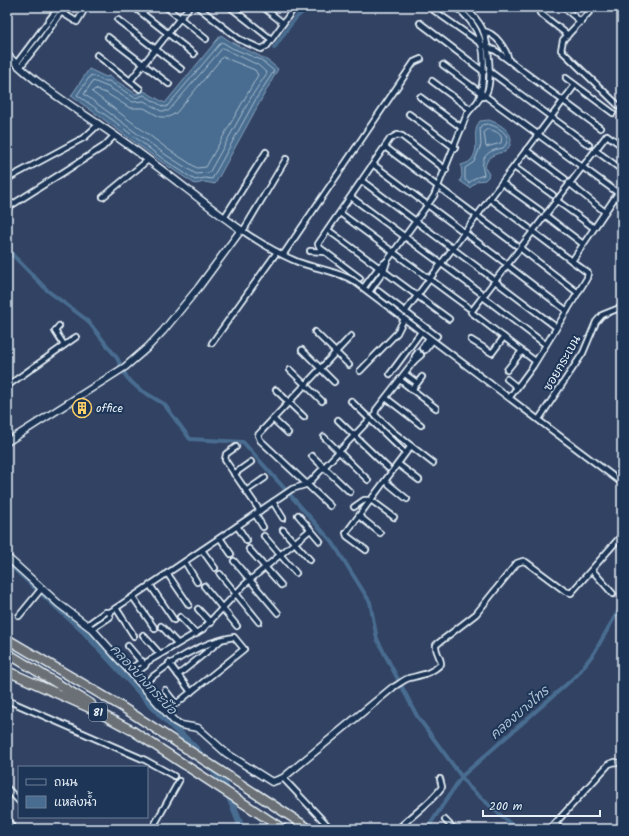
<svg xmlns="http://www.w3.org/2000/svg" width="629" height="836" font-family="Kalam,'Playpen Sans Thai',sans-serif">
<rect width="100%" height="100%" fill="#324263"/>
<filter id="ink" filterUnits="userSpaceOnUse"><feTurbulence type="fractalNoise" baseFrequency=".025" numOctaves="2"/><feDisplacementMap in="SourceGraphic" scale="8" xChannelSelector="R" yChannelSelector="G"/><feConvolveMatrix kernelMatrix="1 2 1 2 8 2 1 2 1" color-interpolation-filters="sRGB"/></filter>
<g filter="url(#ink)">
<g fill="#486d90" stroke="#88a2ba">
<path d="M221,35C240,50 262,53 278,69L215,184L205,182L195,184C152,157 113,125 71,96L89,69L106,77L109,76L136,94L144,91L165,103Z"/>
<path d="M489,120C504,125 520,137 505,152C495,153 486,157 485,168L489,174L488,177L485,180L477,181L470,188L460,181L462,176L461,165C464,164 468,163 470,161C482,149 470,133 480,121Z"/>
</g>
<g fill="none" stroke-linecap="round" stroke-linejoin="round">
<g stroke="#a8bcce" stroke-width="1">
<polygon points="222,42 232,48 261,60 274,71 257,97 212,179 205,178 195,180 163,159 114,121 77,95 91,75 104,81 109,81 135,98 144,95 162,106 166,107"/>
<polygon points="223,48 258,65 267,73 253,94 209,173 196,174 166,155 84,94 93,81 108,87 133,102 144,101 161,111 168,111"/>
<polygon points="223,57 255,70 258,75 206,167 197,168 169,150 92,92 95,89 106,93 130,108 144,108 160,117 169,117 176,113"/>
<path d="M488,124C499,127 515,136 503,148C485,151 480,158 484,175L475,178L469,183L465,180V168L474,162L481,145L480,127L482,125Z"/>
<path d="M488,129C496,131 504,134 501,143L486,147L484,132Z"/>
</g>
<g stroke="#486d90" stroke-width="4">
<path d="M274,48C284,35 296,12 311,7"/>
<polyline points="7,249 48,291 87,320 117,358 127,378 139,389 164,404 190,439 243,442 333,543 370,602 377,639 417,716 469,787 516,829"/>
<polyline points="427,829 462,776 577,675 594,653 617,613 622,607"/>
</g>
<polyline stroke="#486d90" stroke-width="7" points="12,565 84,631 160,714 195,748 224,783 242,829"/>
<g stroke="#e8f1f8" stroke-width="8">
<g id="street">
<polyline points="134,7 194,54"/>
<polyline points="166,7 206,39"/>
<polyline points="198,7 239,39 261,49 267,46 292,11 292,7"/>
<polyline points="230,7 271,39"/>
<polyline points="263,7 283,23"/>
<polyline points="429,7 483,45 496,51 600,128"/>
<path d="M464,7C471,13 478,20 482,28C488,40 495,89 483,97"/>
<polyline points="563,7 581,22"/>
<polyline points="594,7 563,40 561,50 622,109"/>
<polyline points="61,12 77,22 86,7"/>
<polyline points="540,13 568,35"/>
<polyline points="118,20 181,69"/>
<polyline points="420,23 484,72"/>
<path d="M483,31C496,33 506,49 509,60"/>
<polyline points="108,37 169,84"/>
<polyline points="97,55 140,89"/>
<polyline points="16,64 59,7"/>
<polyline points="443,65 618,193"/>
<polyline points="20,67 41,41 64,8"/>
<polyline points="489,71 589,145"/>
<polyline points="566,78 613,113"/>
<polyline points="130,81 189,7"/>
<polyline points="432,81 470,109"/>
<polyline points="420,97 462,128"/>
<polyline points="409,114 455,148"/>
<polyline points="385,147 516,245"/>
<polyline points="526,150 565,179"/>
<polyline points="595,150 622,170"/>
<polyline points="374,165 504,262"/>
<polyline points="514,167 553,195"/>
<polyline points="7,179 85,137 99,124"/>
<polyline points="362,181 492,278"/>
<polyline points="502,183 541,211"/>
<polyline points="569,183 605,212"/>
<polyline points="103,197 148,160"/>
<polyline points="351,197 481,293"/>
<polyline points="490,199 529,228"/>
<polyline points="556,200 594,228"/>
<polyline points="7,208 103,147 115,135"/>
<polyline points="340,213 469,308"/>
<polyline points="545,215 583,244"/>
<polyline points="224,218 266,152"/>
<path d="M241,230C259,242 278,254 298,262C317,269 337,271 354,281L622,483"/>
<polyline points="328,230 449,319"/>
<polyline points="243,231 286,159"/>
<polyline points="532,231 572,261"/>
<polyline points="520,248 578,293"/>
<polyline points="310,251 325,252"/>
<polyline points="283,255 414,62 421,59"/>
<polyline points="507,265 567,311"/>
<polyline points="360,278 320,248 318,244 390,139 397,135 402,136 446,170"/>
<polyline points="495,281 556,327"/>
<path d="M364,287L379,267L387,261L434,196L467,114C471,108 476,105 479,99C482,90 483,81 483,72C486,45 478,24 456,7"/>
<polyline points="378,291 437,336"/>
<polyline points="369,292 384,271 387,261"/>
<polyline points="483,297 545,344"/>
<polyline points="405,312 575,85"/>
<polyline points="59,326 55,331 64,345"/>
<polyline points="315,332 349,365"/>
<polyline points="471,340 492,353 504,337"/>
<polyline points="212,343 277,252"/>
<polyline points="422,348 429,338"/>
<polyline points="302,350 334,382"/>
<polyline points="425,350 432,341"/>
<polyline points="421,355 414,361 376,410 375,415 392,431 433,463"/>
<polyline points="414,361 415,356 418,352"/>
<polyline points="535,361 471,312 607,135 622,146"/>
<polyline points="290,370 322,401"/>
<polyline points="507,370 522,351"/>
<polyline points="360,371 397,333 404,319"/>
<polyline points="390,374 421,332"/>
<polyline points="405,374 417,383"/>
<polyline points="507,379 517,387"/>
<polyline points="400,380 436,408"/>
<polyline points="7,386 76,337"/>
<polyline points="276,390 304,417"/>
<polyline points="412,390 422,377"/>
<polyline points="510,397 533,366 587,278 588,273 572,261 622,187"/>
<polyline points="386,398 421,425"/>
<polyline points="351,401 403,451"/>
<polyline points="273,419 288,433"/>
<polyline points="539,419 583,353 596,322 602,315 622,307"/>
<polyline points="338,420 388,468"/>
<polyline points="324,437 368,480"/>
<polyline points="236,447 226,454 225,460 260,511"/>
<polyline points="312,456 350,492"/>
<polyline points="398,464 419,480"/>
<polyline points="234,474 251,462"/>
<polyline points="385,481 407,499"/>
<polyline points="246,491 265,478"/>
<polyline points="273,502 283,518"/>
<polyline points="330,506 260,440 258,435 351,336"/>
<polyline points="354,507 364,500 371,500 394,517"/>
<polyline points="255,514 263,527"/>
<polyline points="298,515 320,541"/>
<polyline points="359,516 380,533"/>
<polyline points="237,526 247,541"/>
<polyline points="283,530 310,560"/>
<polyline points="264,536 296,573"/>
<polyline points="220,538 231,554"/>
<polyline points="249,549 281,585"/>
<polyline points="202,550 215,568"/>
<polyline points="366,550 347,536 346,533 411,446"/>
<polyline points="234,561 278,613"/>
<polyline points="185,562 197,582"/>
<polyline points="592,570 613,594"/>
<polyline points="167,573 189,605"/>
<polyline points="220,574 259,622"/>
<polyline points="150,585 174,620"/>
<polyline points="204,586 237,626"/>
<polyline points="133,597 155,629"/>
<polyline points="116,608 134,636"/>
<polyline points="198,609 211,623"/>
<polyline points="19,616 42,588"/>
<polyline points="180,617 196,634"/>
<polyline points="87,625 105,612 110,612 292,489 308,484 370,419"/>
<polyline points="161,626 177,643"/>
<polyline points="92,629 110,617 110,612"/>
<polyline points="143,635 160,654"/>
<polyline points="128,646 145,666"/>
<polyline points="169,663 191,692"/>
<polyline points="129,670 142,661"/>
<polyline points="133,675 145,666 147,662 203,629 244,585 310,530"/>
<polyline points="178,675 220,641"/>
<path d="M142,685C169,663 200,642 234,637L244,649L176,704L165,690"/>
<path d="M392,688C398,685 403,680 409,678C421,675 431,674 441,664C441,657 435,652 436,645L476,614L517,563L523,561L526,562L565,591L571,593L622,535"/>
<polyline points="7,700 145,760 174,776"/>
<polyline points="283,778 331,829"/>
<polyline points="7,788 19,801"/>
<polyline points="7,820 11,825"/>
<polyline points="445,820 454,829"/>
<polyline points="555,824 561,829"/>
<polyline points="152,829 179,781"/>
<path d="M398,829C413,814 430,804 442,787L440,779"/>
<polyline points="550,829 609,764 615,762 622,764"/>
</g>
</g>
<g stroke="#e8f1f8" stroke-width="9">
<g id="secondary">
<path d="M7,55C39,87 77,109 114,135C158,165 198,199 241,230L199,287L163,331L147,348L125,367L7,442"/>
<polyline points="7,557 59,604 92,629 174,721 181,725 198,728 226,753 272,782 283,778 392,688"/>
</g>
</g>
<g stroke="#e8f1f8" stroke-width="11">
<g id="highway">
<polyline points="7,639 119,705 310,829"/>
<polyline points="7,653 91,704"/>
<polyline points="7,671 92,709 133,731 283,829"/>
</g>
</g>
<use href="#street" stroke="#1d3557" stroke-width="4.5"/>
<use href="#secondary" stroke="#1d3557" stroke-width="6"/>
<use href="#highway" stroke="#6a7074" stroke-width="8"/>
</g>
</g>
<defs>
<g id="building-ring" transform="scale(1)"><circle r="9.5" fill="#1d3557" stroke="#ffd166" stroke-width="1.5"/><path d="M-4-6H4V6H1V3H-1V6H-4ZM-2.5-4.3h1.7v1.8h-1.7ZM.8-4.3h1.7v1.8H.8ZM-2.5-1h1.7V.8h-1.7ZM.8-1h1.7V.8H.8Z" fill="#ffd166"/></g>
</defs>
<g fill-rule="evenodd">
<use href="#building-ring" x="82" y="408"/>
</g>
<g text-anchor="middle" stroke-width="4" stroke-linejoin="round" paint-order="stroke">
<rect fill="#1d3557" stroke="#abb9c8" stroke-width="1" x="89" y="703" width="18" height="18" rx="3"/>
<g font-size="11" font-weight="bold" fill="#e8f1f8">
<text x="98" y="716">81</text>
</g>
<g font-size="12" fill="#e8f1f8" stroke="#1d3557">
<text transform="translate(562 363) rotate(-60)" y="4">ซอยกระเบน</text>
</g>
<g font-size="12" fill="#e8f1f8" stroke="#1d3557" text-anchor="start">
<text x="96" y="412">office</text>
</g>
<g font-size="13" font-style="italic" fill="#b0c3d4" stroke="#1d3557">
<text transform="translate(144 679) rotate(47)" y="5">คลองบางกระบือ</text>
<text transform="translate(519 712) rotate(-41)" y="5">คลองบางไทร</text>
</g>
</g>
<rect width="629" height="836" fill="none" stroke="#1d3557" stroke-width="24"/>
<rect x="12" y="12" width="605" height="812" fill="none" stroke="#e8f1f8" stroke-width="1.5" filter="url(#ink)"/>
<rect x="18" y="766" width="130" height="52" fill="#1d3557" stroke="#6e8097"/>
<rect x="26" y="779" width="20" height="6" fill="#1d3557" stroke="#6e8097"/>
<text x="54" y="786" font-size="12" fill="#e8f1f8">ถนน</text>
<rect x="26" y="796" width="20" height="12" fill="#486d90" stroke="#6e8097"/>
<text x="54" y="806" font-size="12" fill="#e8f1f8">แหล่งน้ำ</text>
<path d="M483 810v6h117v-6" fill="none" stroke="#e8f1f8" stroke-width="2"/>
<text x="489" y="810" font-size="12" fill="#e8f1f8" stroke="#1d3557" stroke-width="3" paint-order="stroke">200 m</text>
</svg>
